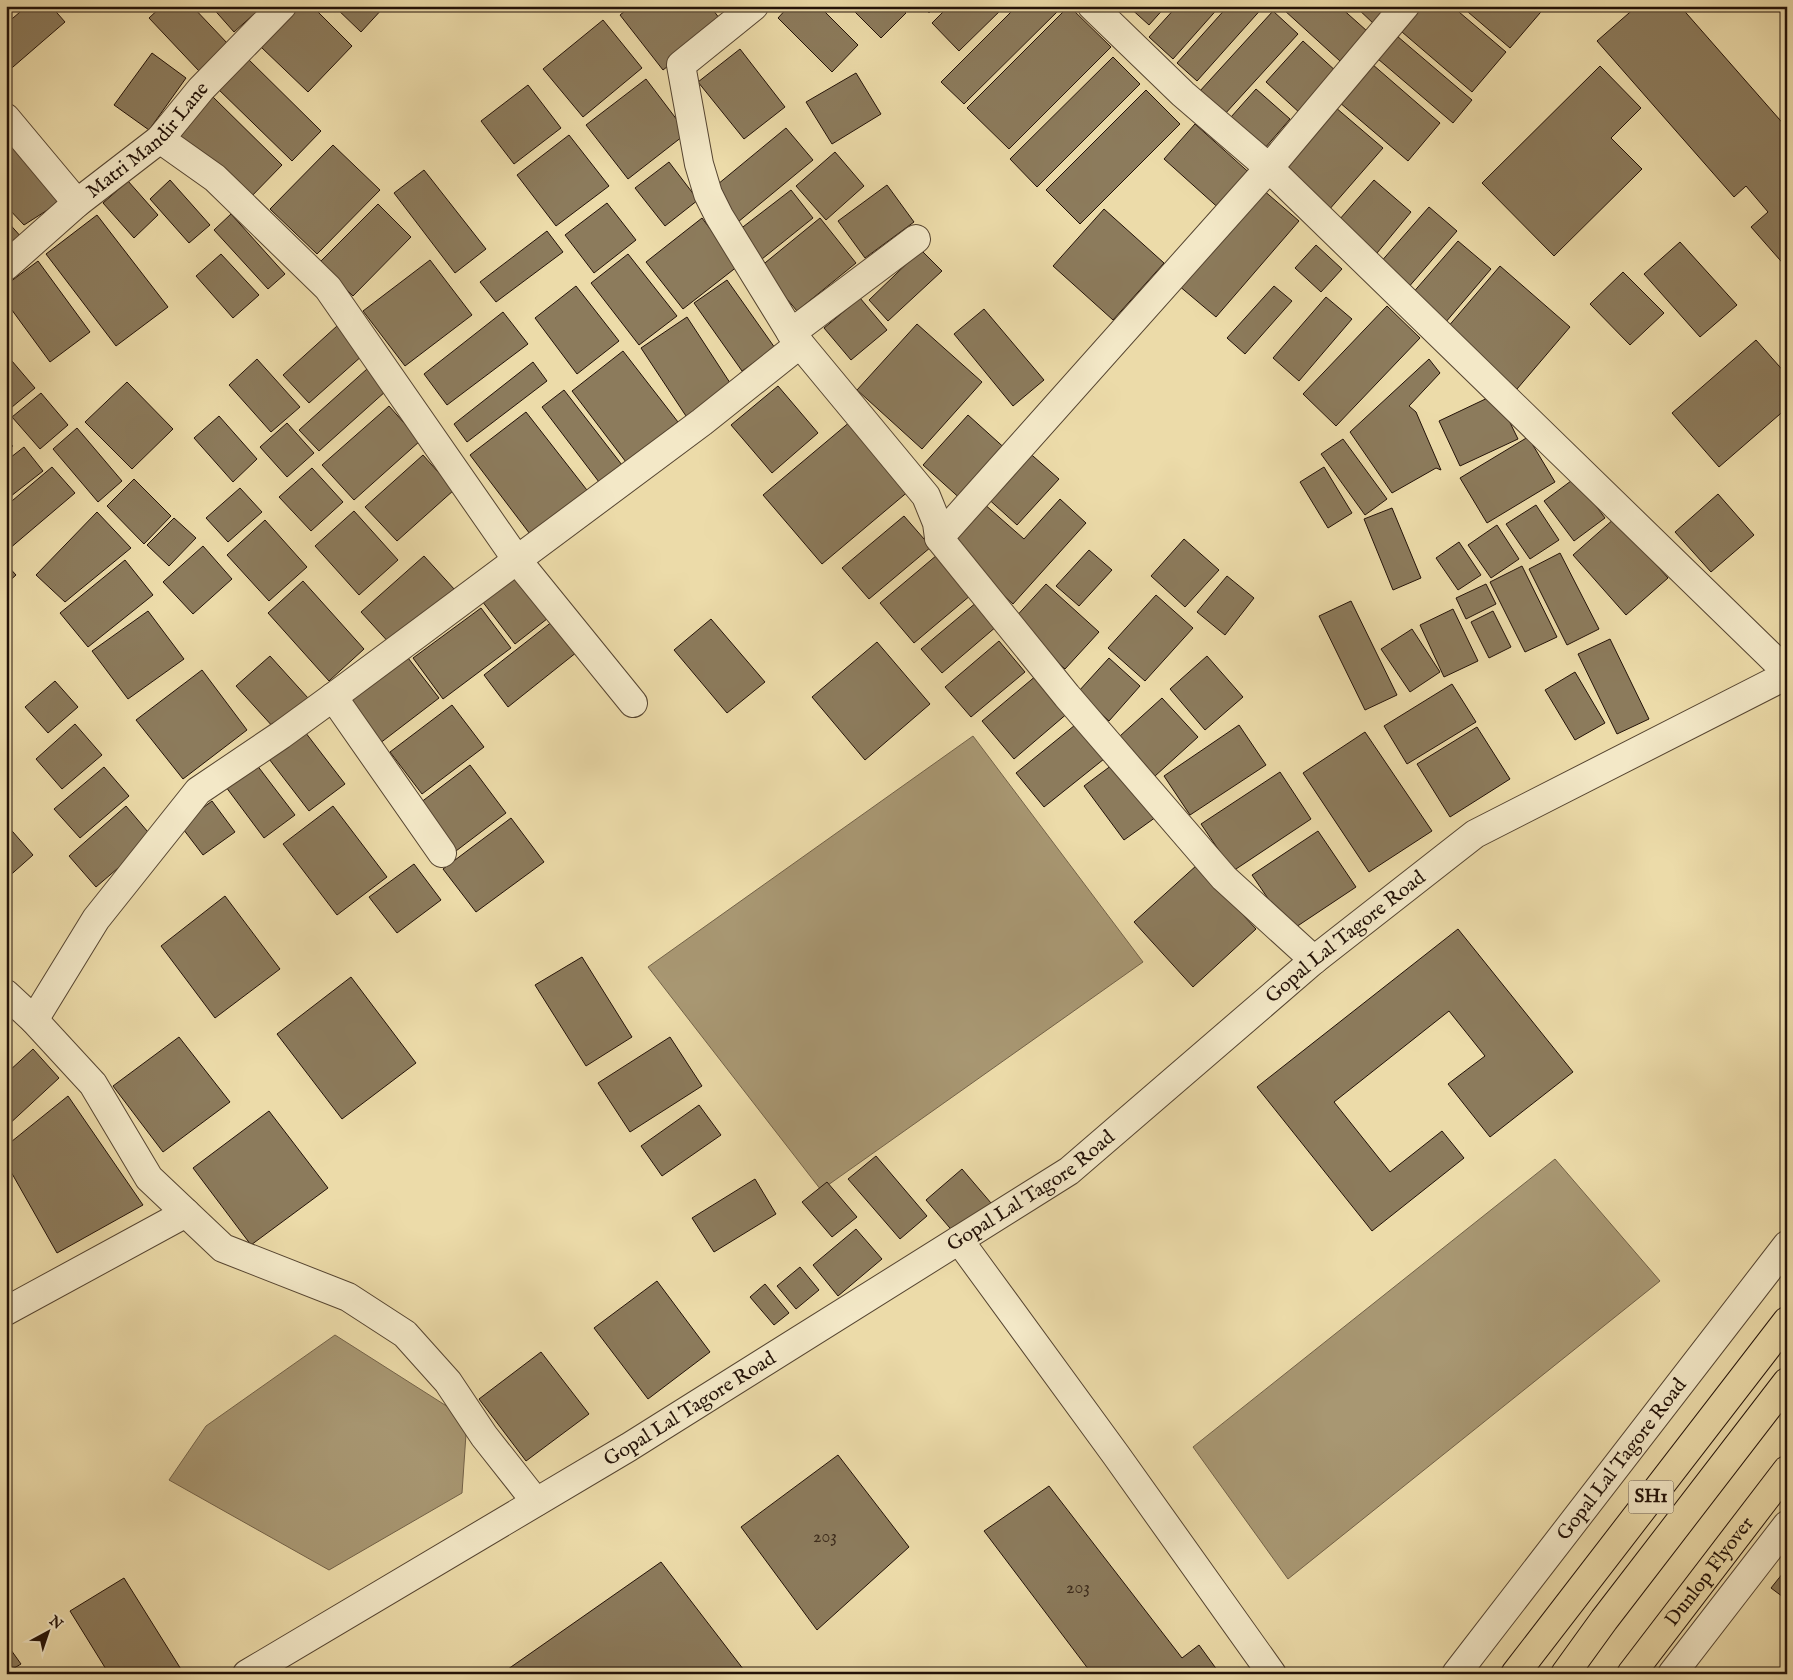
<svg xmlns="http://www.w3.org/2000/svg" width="1793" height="1680" font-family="'IM FELL English',serif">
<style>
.water{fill:#a89772;stroke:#736248}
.building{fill:#8c7b5c;stroke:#231208}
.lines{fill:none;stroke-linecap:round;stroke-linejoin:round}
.minor-casing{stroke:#554430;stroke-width:30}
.tertiary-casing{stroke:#554430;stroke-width:30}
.primary-casing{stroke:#231208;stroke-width:30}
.minor{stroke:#f3e8c7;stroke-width:28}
.tertiary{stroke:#f3e8c7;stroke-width:28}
.primary{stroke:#ecdba9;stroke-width:28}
.labels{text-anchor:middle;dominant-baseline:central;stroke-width:5;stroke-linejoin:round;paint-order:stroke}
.number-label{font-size:18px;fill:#3d2c1d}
.shield{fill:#f3e8c7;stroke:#615241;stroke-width:1}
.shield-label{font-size:19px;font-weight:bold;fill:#231208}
.street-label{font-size:20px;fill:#231208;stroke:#f3e8c7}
</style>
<rect width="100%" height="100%" fill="#ecdba9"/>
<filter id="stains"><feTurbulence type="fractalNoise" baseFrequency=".004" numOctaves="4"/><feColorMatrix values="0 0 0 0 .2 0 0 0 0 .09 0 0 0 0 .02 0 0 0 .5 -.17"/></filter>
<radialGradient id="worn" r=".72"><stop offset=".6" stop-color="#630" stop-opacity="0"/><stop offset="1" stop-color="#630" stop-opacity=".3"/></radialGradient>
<path class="water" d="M 973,736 L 1143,962 L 821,1190 L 648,967 Z
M 1555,1159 L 1660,1281 L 1288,1579 L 1193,1447 Z
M 335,1335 L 467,1419 L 462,1493 L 329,1570 L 169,1480 L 206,1426 Z"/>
<path class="building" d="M 27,6 L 51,6 L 65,22 L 6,73 L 6,24 Z
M 162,6 L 192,6 L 228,44 L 199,71 L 149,18 Z
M 211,6 L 263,6 L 234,32 Z
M 300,6 L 312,6 L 352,46 L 308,92 L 261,47 Z
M 334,6 L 383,6 L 384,7 L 361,32 Z
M 631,6 L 710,6 L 723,23 L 663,70 L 620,15 Z
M 789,6 L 819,6 L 858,45 L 832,72 L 778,18 Z
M 849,6 L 899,6 L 906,13 L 881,38 Z
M 922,6 L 936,6 L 929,13 Z
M 949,6 L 1005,6 L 959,51 L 932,23 Z
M 1017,6 L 1063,6 L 964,104 L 941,82 Z
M 1069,6 L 1111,47 L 1009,149 L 967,108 Z
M 1128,6 L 1166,6 L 1149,25 Z
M 1177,6 L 1220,6 L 1173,59 L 1149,37 Z
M 1228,6 L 1264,6 L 1197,81 L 1177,63 Z
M 1288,6 L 1339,6 L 1367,31 L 1340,61 L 1284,10 Z
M 1355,6 L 1389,6 L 1376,26 Z
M 1423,6 L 1452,6 L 1506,52 L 1472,92 L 1402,32 Z
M 1461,6 L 1546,6 L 1510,48 Z
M 1637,6 L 1680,6 L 1787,128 L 1787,268 L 1751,227 L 1768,212 L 1746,186 L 1734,197 L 1597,41 Z
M 1273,11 L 1298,34 L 1224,115 L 1199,92 Z
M 603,20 L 642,68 L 583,117 L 543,69 Z
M 1397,36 L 1472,100 L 1453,123 L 1378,59 Z
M 1303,41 L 1338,73 L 1301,114 L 1266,82 Z
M 740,49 L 785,107 L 744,139 L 698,82 Z
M 152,53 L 186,78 L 149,130 L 114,105 Z
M 245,56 L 321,131 L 292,161 L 215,86 Z
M 1113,57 L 1140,84 L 1037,187 L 1010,159 Z
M 1372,64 L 1440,123 L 1408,161 L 1339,102 Z
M 1600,66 L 1641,108 L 1611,138 L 1642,169 L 1554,256 L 1482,183 Z
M 856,73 L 881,114 L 832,144 L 806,102 Z
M 646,79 L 687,133 L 628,179 L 586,125 Z
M 528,85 L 561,128 L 514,164 L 481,121 Z
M 1256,89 L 1290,119 L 1265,148 L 1231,117 Z
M 1146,90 L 1180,124 L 1080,224 L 1046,190 Z
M 212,96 L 282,165 L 247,201 L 176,133 Z
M 1335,107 L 1383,148 L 1328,211 L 1283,170 Z
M 1195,124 L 1254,177 L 1223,212 L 1164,159 Z
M 786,128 L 813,160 L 738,222 L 712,189 Z
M 569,135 L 609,186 L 556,226 L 517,175 Z
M 6,139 L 60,202 L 24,225 L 6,206 Z
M 333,145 L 380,190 L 317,254 L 270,209 Z
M 835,152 L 864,186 L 826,220 L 796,186 Z
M 669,162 L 698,200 L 665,226 L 635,188 Z
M 424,170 L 486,249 L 455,273 L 394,193 Z
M 170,180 L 210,225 L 189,243 L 150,199 Z
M 1374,180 L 1411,212 L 1377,253 L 1339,220 Z
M 128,181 L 158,215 L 134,238 L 103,203 Z
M 887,185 L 914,222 L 865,258 L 838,221 Z
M 1262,189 L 1299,221 L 1216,317 L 1178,285 Z
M 791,190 L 813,218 L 762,259 L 739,230 Z
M 607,203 L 636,240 L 594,273 L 565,235 Z
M 378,204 L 411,237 L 353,296 L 319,263 Z
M 1429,207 L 1457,231 L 1407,289 L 1379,264 Z
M 1104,209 L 1164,263 L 1113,320 L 1053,266 Z
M 231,214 L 285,274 L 268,289 L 214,230 Z
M 97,215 L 168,307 L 116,346 L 46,254 Z
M 702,218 L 738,266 L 683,309 L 646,262 Z
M 820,218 L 856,263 L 797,311 L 760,267 Z
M 6,220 L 23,239 L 6,255 Z
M 547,231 L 563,252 L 496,302 L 480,282 Z
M 1458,241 L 1491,269 L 1445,323 L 1411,295 Z
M 1680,242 L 1737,305 L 1700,337 L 1644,274 Z
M 1316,245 L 1342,269 L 1321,292 L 1295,268 Z
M 921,250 L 942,271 L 888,321 L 869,300 Z
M 221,254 L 259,295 L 233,318 L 196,276 Z
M 628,254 L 677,316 L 639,345 L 591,283 Z
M 430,260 L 472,315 L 405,366 L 363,311 Z
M 38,261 L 90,332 L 50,362 L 6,302 L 6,285 Z
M 1500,266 L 1570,327 L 1517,389 L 1447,328 Z
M 1623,272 L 1664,313 L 1630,345 L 1590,304 Z
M 727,280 L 775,348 L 742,371 L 694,303 Z
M 576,286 L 619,341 L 577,374 L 535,318 Z
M 1274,286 L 1292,301 L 1245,354 L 1227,338 Z
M 1326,297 L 1352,319 L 1299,381 L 1273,358 Z
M 860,298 L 887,330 L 851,360 L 824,328 Z
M 1387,306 L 1420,338 L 1336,426 L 1303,394 Z
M 984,309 L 1044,380 L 1013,406 L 954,334 Z
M 503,312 L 528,344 L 447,405 L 424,374 Z
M 687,317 L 734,389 L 688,419 L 641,348 Z
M 917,324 L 982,382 L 922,449 L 857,390 Z
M 337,326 L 363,355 L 309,403 L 283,375 Z
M 1756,340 L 1787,375 L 1787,408 L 1719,467 L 1672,413 Z
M 623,351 L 678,422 L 626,462 L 572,391 Z
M 6,354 L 35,388 L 6,412 Z
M 257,359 L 300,407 L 271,432 L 229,385 Z
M 1429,359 L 1440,373 L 1409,406 L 1416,412 L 1441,470 L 1436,468 L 1392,493 L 1350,432 Z
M 533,362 L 547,381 L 467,442 L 454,424 Z
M 367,369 L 386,391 L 319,451 L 299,430 Z
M 127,382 L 173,429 L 132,469 L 85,422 Z
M 778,386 L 818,433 L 772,473 L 731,425 Z
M 564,390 L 622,465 L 599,482 L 542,407 Z
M 41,393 L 68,425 L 40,449 L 12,417 Z
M 1496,394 L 1518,439 L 1460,466 L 1439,421 Z
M 389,406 L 420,441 L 354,500 L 322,465 Z
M 526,412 L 590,494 L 533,538 L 470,455 Z
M 968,415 L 1009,452 L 964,502 L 923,465 Z
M 219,416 L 257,459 L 233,482 L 194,438 Z
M 851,421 L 910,490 L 822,564 L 763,495 Z
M 287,423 L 314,453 L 287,477 L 260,447 Z
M 77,428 L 122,481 L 98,502 L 53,449 Z
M 1528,437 L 1555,482 L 1487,523 L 1460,478 Z
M 6,439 L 13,446 L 6,452 Z
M 1343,439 L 1387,499 L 1365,515 L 1321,454 Z
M 24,447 L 43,471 L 6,500 L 6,461 Z
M 1025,449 L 1059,479 L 1017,525 L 984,495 Z
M 423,455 L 454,490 L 397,541 L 365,507 Z
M 52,467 L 75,493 L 9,549 L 6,547 L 6,506 Z
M 1324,467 L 1352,513 L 1328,528 L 1300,482 Z
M 312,468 L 343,502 L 311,531 L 279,497 Z
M 1575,478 L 1605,518 L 1574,541 L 1544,501 Z
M 134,479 L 171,516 L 144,544 L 107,506 Z
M 240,488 L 262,512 L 228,542 L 206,518 Z
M 1718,494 L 1754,535 L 1711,572 L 1675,532 Z
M 1060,499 L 1086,523 L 1013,604 L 947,544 L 983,503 L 1024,539 Z
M 1536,505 L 1559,540 L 1530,559 L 1506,524 Z
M 1392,508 L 1421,578 L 1393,590 L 1364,519 Z
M 354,511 L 398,560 L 359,595 L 315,546 Z
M 97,512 L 131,548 L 65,602 L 36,575 Z
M 904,516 L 931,547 L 869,599 L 842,568 Z
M 174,518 L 196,538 L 169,566 L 147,545 Z
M 1615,518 L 1668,578 L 1626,615 L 1573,555 Z
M 265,520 L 307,567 L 269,601 L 227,555 Z
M 1497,525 L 1519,559 L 1491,578 L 1468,545 Z
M 1184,539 L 1219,570 L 1185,607 L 1151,576 Z
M 1459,542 L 1481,575 L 1458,590 L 1436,558 Z
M 203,546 L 232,579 L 193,614 L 163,582 Z
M 1089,550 L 1112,570 L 1079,606 L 1056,586 Z
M 1560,553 L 1599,629 L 1567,645 L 1529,569 Z
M 937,555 L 971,595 L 914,643 L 880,603 Z
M 424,556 L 455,590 L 392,646 L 361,612 Z
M 125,560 L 153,595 L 88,647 L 60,613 Z
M 6,564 L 16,575 L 6,584 Z
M 1522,566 L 1557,637 L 1525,652 L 1490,582 Z
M 519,573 L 552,615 L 515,644 L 482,601 Z
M 1227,576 L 1254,598 L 1225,635 L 1197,612 Z
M 303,581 L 364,649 L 329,681 L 268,613 Z
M 1046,584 L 1099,632 L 1065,669 L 1012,621 Z
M 1486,584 L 1496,604 L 1466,619 L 1456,598 Z
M 1156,595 L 1193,628 L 1145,681 L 1108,648 Z
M 1351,601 L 1397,695 L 1365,710 L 1319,616 Z
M 977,602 L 997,626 L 942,673 L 921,649 Z
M 481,608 L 511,648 L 443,699 L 413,658 Z
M 1453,609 L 1478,661 L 1444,677 L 1420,625 Z
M 148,611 L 184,659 L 128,699 L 92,651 Z
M 1493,611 L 1511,647 L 1489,658 L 1471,622 Z
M 711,619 L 765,682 L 727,713 L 674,650 Z
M 553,621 L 577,652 L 508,707 L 484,675 Z
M 1412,629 L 1440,672 L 1410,692 L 1381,649 Z
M 1610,639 L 1649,719 L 1617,734 L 1578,654 Z
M 999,641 L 1025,672 L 971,717 L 945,687 Z
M 877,642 L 930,704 L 865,760 L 812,697 Z
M 405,654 L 439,698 L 375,747 L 340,702 Z
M 270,656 L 308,698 L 274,728 L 236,686 Z
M 1207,656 L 1243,697 L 1205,730 L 1170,689 Z
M 1109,658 L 1140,686 L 1109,721 L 1078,692 Z
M 202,670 L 247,730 L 183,779 L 136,720 Z
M 1575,672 L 1605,723 L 1575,740 L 1545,690 Z
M 1037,675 L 1069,712 L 1014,759 L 982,721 Z
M 55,681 L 78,707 L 48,733 L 25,707 Z
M 1452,684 L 1476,722 L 1407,764 L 1384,726 Z
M 1162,698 L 1198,737 L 1155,776 L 1120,736 Z
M 452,705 L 484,747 L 422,794 L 390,752 Z
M 1080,721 L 1109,755 L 1044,807 L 1016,773 Z
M 75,724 L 102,755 L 62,789 L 36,759 Z
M 1239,725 L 1266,765 L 1190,815 L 1164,776 Z
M 1477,727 L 1510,779 L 1450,817 L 1417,764 Z
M 302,728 L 345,784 L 309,811 L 266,755 Z
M 1365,732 L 1432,831 L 1369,872 L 1303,773 Z
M 253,760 L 295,815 L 264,838 L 223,783 Z
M 1116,762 L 1156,817 L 1124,840 L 1084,786 Z
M 470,765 L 506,813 L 452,854 L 416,806 Z
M 104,767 L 129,796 L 80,838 L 54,809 Z
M 1280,772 L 1311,819 L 1233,871 L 1201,824 Z
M 212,801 L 235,832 L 203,855 L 180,825 Z
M 126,806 L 153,838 L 96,887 L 69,856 Z
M 333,806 L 387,877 L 337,915 L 283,844 Z
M 511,818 L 544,862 L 476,912 L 443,869 Z
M 6,824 L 33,855 L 6,879 Z
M 1318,831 L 1356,887 L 1290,931 L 1252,875 Z
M 414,864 L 441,900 L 397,933 L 369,897 Z
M 1197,865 L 1256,929 L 1193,987 L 1134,922 Z
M 225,896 L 280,969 L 215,1018 L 161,946 Z
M 1458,929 L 1573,1072 L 1490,1137 L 1448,1084 L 1485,1056 L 1449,1011 L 1334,1102 L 1390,1172 L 1442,1131 L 1464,1158 L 1372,1231 L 1257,1087 Z
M 582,957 L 632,1037 L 586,1066 L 535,985 Z
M 351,977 L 416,1063 L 342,1119 L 277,1034 Z
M 179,1037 L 230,1102 L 163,1152 L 113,1086 Z
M 670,1037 L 702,1086 L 630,1132 L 598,1083 Z
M 33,1049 L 59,1078 L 6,1127 L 6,1070 L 8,1072 Z
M 68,1096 L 143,1205 L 57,1253 L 6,1163 L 6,1146 Z
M 699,1105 L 721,1135 L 662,1176 L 641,1146 Z
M 269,1111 L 328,1188 L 251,1245 L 193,1168 Z
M 876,1156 L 927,1216 L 900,1239 L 848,1179 Z
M 962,1169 L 991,1203 L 955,1234 L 926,1200 Z
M 755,1179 L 776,1214 L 714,1252 L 692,1218 Z
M 827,1182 L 857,1217 L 832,1237 L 802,1202 Z
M 856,1229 L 882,1259 L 838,1296 L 813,1265 Z
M 800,1267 L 819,1290 L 796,1309 L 777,1286 Z
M 657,1281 L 710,1352 L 648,1399 L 594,1328 Z
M 765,1284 L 789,1313 L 774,1325 L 750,1297 Z
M 541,1352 L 589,1414 L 526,1461 L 479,1399 Z
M 838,1455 L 909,1547 L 817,1630 L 741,1527 Z
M 1049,1486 L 1182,1658 L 1199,1645 L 1220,1674 L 1092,1674 L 984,1531 Z
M 661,1562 L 747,1674 L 501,1674 Z
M 1787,1568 L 1787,1600 L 1771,1588 Z
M 124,1578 L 184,1674 L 109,1674 L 70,1611 Z
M 6,1643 L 21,1664 L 6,1673 Z"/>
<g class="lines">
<g class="minor-casing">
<g id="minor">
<path d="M 754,6 L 681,65 L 699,164 L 708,194 L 719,216 L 791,333 L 800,344"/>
<path d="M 1092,6 L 1183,94 L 1269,168 L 1405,6"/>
<path d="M 6,118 L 77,203"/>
<path d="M 160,139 L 215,178 L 328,288 L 517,560 L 633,703"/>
<path id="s1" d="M 6,266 L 77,203 L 160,139 L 201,89 L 282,6"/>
<path d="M 791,333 L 916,239"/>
<path d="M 939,538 L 1269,168 L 1787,672"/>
<path d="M 333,697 L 442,853"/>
<path d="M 6,994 L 34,1020 L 93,1084 L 149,1178 L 223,1248 L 348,1297 L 405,1334 L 448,1382 L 484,1436 L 536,1502"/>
<path d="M 34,1020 L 96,919 L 198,791 L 281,735 L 333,697 L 702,422 L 800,344 L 926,496 L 937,523 L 939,538 L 1067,696 L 1224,878 L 1314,960"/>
<path d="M 959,1240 L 1116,1455 L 1272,1674"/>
<path d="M 6,1311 L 186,1213"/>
<path d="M 1672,1674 L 1787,1525"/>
</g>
</g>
<g class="tertiary-casing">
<g id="tertiary">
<path id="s2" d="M 247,1674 L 629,1447 L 1069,1171 L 1314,960 L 1475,834 L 1787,675"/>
<path id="s3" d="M 1456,1674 L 1787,1245"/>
</g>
</g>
<g class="primary-casing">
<g id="primary">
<path d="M 1515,1674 L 1787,1321"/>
<path d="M 1565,1674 L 1604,1620 L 1787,1382"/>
<path id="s4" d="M 1631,1674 L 1787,1470"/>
</g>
</g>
<use href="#minor" class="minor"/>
<use href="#tertiary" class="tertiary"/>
<use href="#primary" class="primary"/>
</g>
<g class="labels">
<g class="number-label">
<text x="825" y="1537">203</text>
<text x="1078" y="1588">203</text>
</g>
<rect class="shield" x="1628.5" y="1480.5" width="45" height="33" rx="4"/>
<g class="shield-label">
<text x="1651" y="1497">SH1</text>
</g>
<g class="street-label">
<text stroke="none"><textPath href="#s1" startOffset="190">Matri Mandir Lane</textPath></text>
<text stroke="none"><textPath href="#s2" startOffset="1326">Gopal Lal Tagore Road</textPath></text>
<text stroke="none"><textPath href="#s2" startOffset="921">Gopal Lal Tagore Road</textPath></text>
<text stroke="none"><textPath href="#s2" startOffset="516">Gopal Lal Tagore Road</textPath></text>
<text stroke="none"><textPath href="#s3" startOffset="271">Gopal Lal Tagore Road</textPath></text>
<text stroke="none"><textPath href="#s4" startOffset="129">Dunlop Flyover</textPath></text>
</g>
</g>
<rect width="1793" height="1680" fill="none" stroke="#ecdba9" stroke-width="25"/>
<rect x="8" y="8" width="1778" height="1665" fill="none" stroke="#231208" stroke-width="2.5"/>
<rect x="12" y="12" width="1768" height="1655" fill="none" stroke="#231208"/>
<g transform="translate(48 1632) rotate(40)" stroke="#f3e8c7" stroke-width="4" paint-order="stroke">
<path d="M0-4L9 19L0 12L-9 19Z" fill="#231208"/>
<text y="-8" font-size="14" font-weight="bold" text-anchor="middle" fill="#231208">N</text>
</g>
<rect width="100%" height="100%" filter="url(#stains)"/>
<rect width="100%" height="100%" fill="url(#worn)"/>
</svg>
